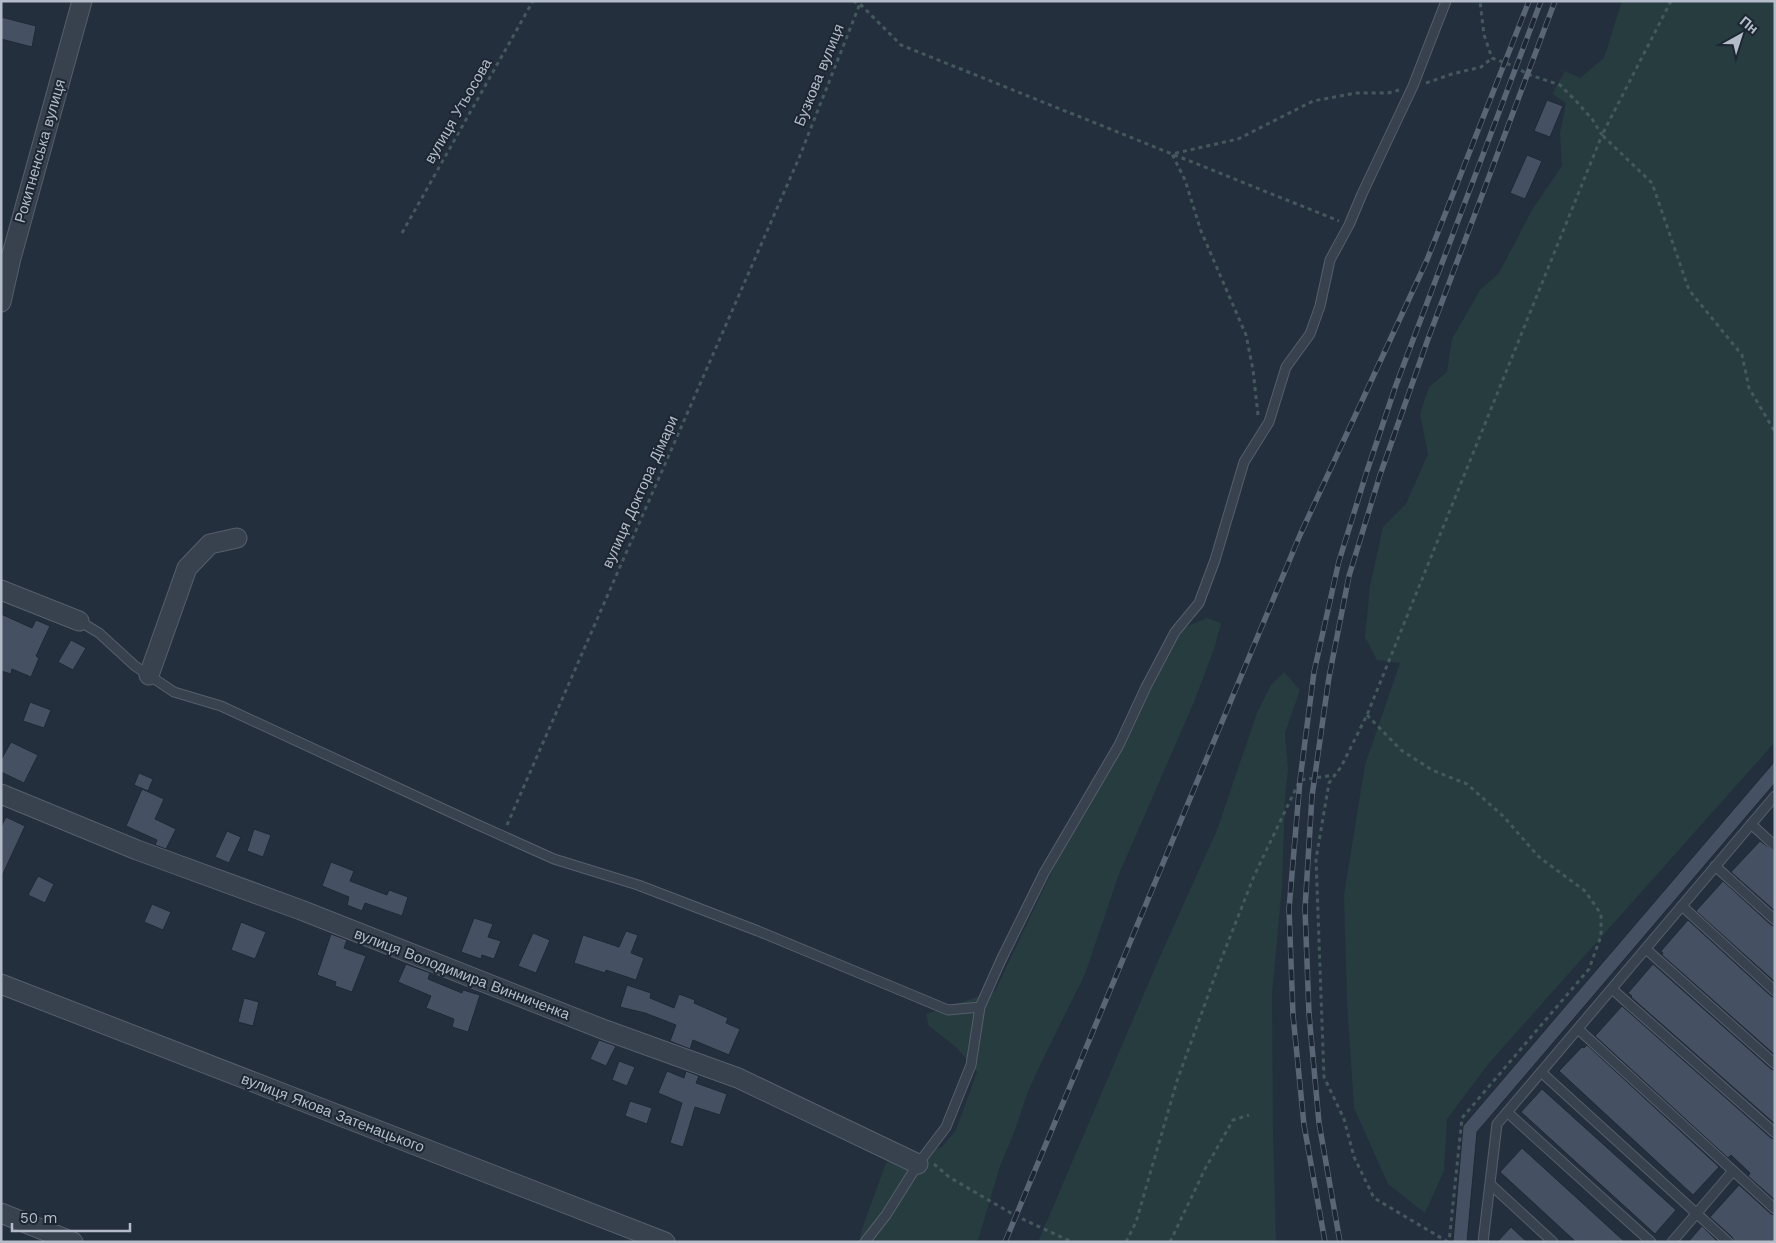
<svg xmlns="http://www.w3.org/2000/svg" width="1776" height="1243" font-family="'Work Sans',sans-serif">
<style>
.green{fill:#263c3f}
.building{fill:#455162;stroke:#1f2835}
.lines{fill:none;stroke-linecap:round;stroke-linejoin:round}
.service-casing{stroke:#565f6c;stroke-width:11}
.minor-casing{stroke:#565f6c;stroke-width:21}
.path{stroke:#44595c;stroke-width:3;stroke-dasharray:4 4;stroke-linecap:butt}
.service{stroke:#38414e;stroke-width:9}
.minor{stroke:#38414e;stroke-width:19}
.rail-casing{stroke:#5a6575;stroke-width:5.5}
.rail{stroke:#1d2633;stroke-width:4;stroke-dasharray:11;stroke-linecap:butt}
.labels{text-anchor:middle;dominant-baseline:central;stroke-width:4;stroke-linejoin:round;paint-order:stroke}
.street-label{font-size:15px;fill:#b4bcc9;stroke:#1d2633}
</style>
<rect width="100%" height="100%" fill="#242f3e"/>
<path class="green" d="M 1622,1 L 1775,1 L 1775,742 L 1489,1063 L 1447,1119 L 1444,1171 L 1425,1213 L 1388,1184 L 1354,1108 L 1347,1001 L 1344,895 L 1365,765 L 1400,663 L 1377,660 L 1365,637 L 1370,586 L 1383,527 L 1406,504 L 1428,454 L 1420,414 L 1429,387 L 1447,372 L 1452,339 L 1480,290 L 1499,273 L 1532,210 L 1562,166 L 1560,133 L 1566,103 L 1552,94 L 1565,71 L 1580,78 L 1604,58 Z
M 1207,618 L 1221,623 L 1215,646 L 1194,702 L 1119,874 L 1085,974 L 1040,1065 L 1027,1094 L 1014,1133 L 1000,1166 L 979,1237 L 976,1242 L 860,1242 L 861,1232 L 886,1163 L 942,1147 L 956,1130 L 977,1072 L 957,1048 L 929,1026 L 926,1014 L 995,991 L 1054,867 L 1114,763 L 1178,634 L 1186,627 Z
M 1284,672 L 1300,690 L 1285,733 L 1288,769 L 1285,798 L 1282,886 L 1272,994 L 1273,1130 L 1276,1242 L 1038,1242 L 1158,961 L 1217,830 L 1257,713 L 1271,685 Z"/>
<path class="building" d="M 1,17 L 36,26 L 32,47 L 1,39 Z
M 1547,100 L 1563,106 L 1550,137 L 1534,131 Z
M 1527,155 L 1542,161 L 1525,199 L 1510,193 Z
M 1,614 L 32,628 L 36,620 L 50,626 L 36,656 L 39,658 L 31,677 L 12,669 L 11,674 L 1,671 Z
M 71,640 L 86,648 L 73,670 L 58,662 Z
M 30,702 L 51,710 L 44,728 L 23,721 Z
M 11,742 L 38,755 L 24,783 L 1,772 L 1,760 Z
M 1775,761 L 1775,783 L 1477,1132 L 1467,1242 L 1453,1242 L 1463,1126 Z
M 139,773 L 153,779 L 148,791 L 134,785 Z
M 142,789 L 164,799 L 155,819 L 176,829 L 166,849 L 155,845 L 157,840 L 126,826 Z
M 6,817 L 25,826 L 1,878 L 1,827 Z
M 254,829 L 271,835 L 263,857 L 247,851 Z
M 227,831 L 241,837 L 229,863 L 215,857 Z
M 1760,841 L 1775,852 L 1775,911 L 1731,872 Z
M 331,862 L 354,871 L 350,881 L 387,895 L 389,890 L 408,897 L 402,916 L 365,903 L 362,911 L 347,905 L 349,897 L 322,886 Z
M 38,876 L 54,884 L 45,903 L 28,895 Z
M 1723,881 L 1771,925 L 1775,926 L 1775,982 L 1696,911 Z
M 152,904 L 171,912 L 163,930 L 144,922 Z
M 474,918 L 493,924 L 488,937 L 501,941 L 494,959 L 482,955 L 481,959 L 461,952 Z
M 1688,920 L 1771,996 L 1775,997 L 1775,1055 L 1662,955 L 1663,953 L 1661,951 Z
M 241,922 L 266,932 L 255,959 L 231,950 Z
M 626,931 L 638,935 L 631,953 L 644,958 L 636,980 L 606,970 L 605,973 L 574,963 L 583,935 L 619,947 Z
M 533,933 L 550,940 L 536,973 L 518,966 Z
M 331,934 L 347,940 L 344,948 L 366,956 L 352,992 L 335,986 L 336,982 L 317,975 Z
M 406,964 L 430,973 L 428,979 L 462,993 L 463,990 L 480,995 L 468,1032 L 452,1027 L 454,1019 L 426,1008 L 431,996 L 398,982 Z
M 1653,964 L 1771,1069 L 1775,1070 L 1775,1124 L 1631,997 L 1632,996 L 1628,993 Z
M 627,985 L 651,993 L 650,998 L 674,1008 L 679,994 L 695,1000 L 694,1003 L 728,1018 L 726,1023 L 740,1029 L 729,1055 L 693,1040 L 690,1049 L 670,1041 L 676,1025 L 645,1013 L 620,1007 Z
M 244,998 L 259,1002 L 253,1026 L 238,1022 Z
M 1622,1006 L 1771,1138 L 1775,1139 L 1775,1200 L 1748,1176 L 1750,1173 L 1731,1155 L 1728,1158 L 1595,1036 Z
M 599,1040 L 616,1046 L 606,1066 L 590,1059 Z
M 1587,1045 L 1719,1167 L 1693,1195 L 1559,1071 L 1582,1047 L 1584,1048 Z
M 619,1061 L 635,1067 L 627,1086 L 612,1080 Z
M 667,1071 L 684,1078 L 686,1071 L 699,1076 L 696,1083 L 727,1094 L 720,1115 L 695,1107 L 683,1147 L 670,1143 L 682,1103 L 658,1093 Z
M 1542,1089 L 1676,1210 L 1655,1234 L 1521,1112 Z
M 630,1101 L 652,1108 L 647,1124 L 625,1116 Z
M 1522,1148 L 1625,1242 L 1576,1242 L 1500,1172 Z
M 1739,1185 L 1771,1214 L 1775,1215 L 1775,1242 L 1734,1242 L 1732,1237 L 1710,1217 Z
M 1702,1226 L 1718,1242 L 1688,1242 Z
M 1511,1227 L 1527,1242 L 1497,1242 Z"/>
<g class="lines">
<g class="service-casing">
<path id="service" d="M 79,621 L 99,633 L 135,666 L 174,692 L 221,706 L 476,824 L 554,859 L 638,885 L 758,931 L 948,1010 L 980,1007
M 1751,824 L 1775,846
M 1715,866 L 1775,920
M 1682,906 L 1775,991
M 1646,949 L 1775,1064
M 1612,989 L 1775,1133
M 1578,1029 L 1775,1209
M 1541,1072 L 1728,1242
M 1507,1112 L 1651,1242
M 1490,1184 L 1553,1242
M 865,1242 L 886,1215 L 918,1164 L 946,1127 L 971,1065 L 980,1007 L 1001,960 L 1044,873 L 1119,745 L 1146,687 L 1175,632 L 1199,603 L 1215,560 L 1244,462 L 1269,422 L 1286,367 L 1310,334 L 1320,306 L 1330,260 L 1349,225 L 1362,194 L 1413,86 L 1446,1
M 1483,1242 L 1497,1124 L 1775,796
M 1672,1242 L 1733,1171"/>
</g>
<g class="minor-casing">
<path id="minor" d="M 1,302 L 11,258 L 82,1
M 1,590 L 79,621
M 149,675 L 187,568 L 210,544 L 237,538
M 1,794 L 137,850 L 301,910 L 605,1030 L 738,1078 L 918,1164
M 1,984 L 665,1242
M 1,1213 L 73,1242"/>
</g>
<path class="path" d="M 853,1 L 860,4 L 901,45 L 1339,221
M 1671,1 L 1602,135 L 1652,183 L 1689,290 L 1742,355 L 1749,388 L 1775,432
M 1426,83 L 1452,74 L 1481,67 L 1492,58
M 402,233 L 533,1
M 1258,415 L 1253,370 L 1246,335 L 1201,231 L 1185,180 L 1172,154 L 1238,139 L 1313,101 L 1356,93 L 1388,93 L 1399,90
M 1367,715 L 1401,750 L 1432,770 L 1467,784 L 1503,816 L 1539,857 L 1585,891 L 1601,914 L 1601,936 L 1589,969 L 1462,1118 L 1449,1242
M 507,825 L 799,158 L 861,1
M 934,1164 L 949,1177 L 1016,1216 L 1072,1242
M 1126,1242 L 1136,1222 L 1177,1081 L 1219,965 L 1254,876 L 1300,780 L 1335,775
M 1170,1242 L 1205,1169 L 1233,1120 L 1249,1115
M 1448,1242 L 1374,1198 L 1354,1157 L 1344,1119 L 1324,1077 L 1316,859 L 1329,783 L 1341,767 L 1367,715 L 1602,135 L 1592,119 L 1577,102 L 1560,85 L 1527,74 L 1516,67 L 1492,58 L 1484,35 L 1480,1"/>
<use href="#service" class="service"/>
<use href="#minor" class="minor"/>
<g class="rail-casing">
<path id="rail" d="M 1005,1242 L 1300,535 L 1427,260 L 1529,1
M 1325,1242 L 1304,1125 L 1293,1015 L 1289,909 L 1300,780 L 1314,672 L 1339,561 L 1367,471 L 1396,385 L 1541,1
M 1340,1242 L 1319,1123 L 1309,1014 L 1305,909 L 1312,796 L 1329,677 L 1349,576 L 1380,475 L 1428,339 L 1555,1"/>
</g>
<use href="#rail" class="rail"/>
</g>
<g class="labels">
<g class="street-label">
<text transform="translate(819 75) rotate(-68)">Бузкова вулиця</text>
<text transform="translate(458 111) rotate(-60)">вулиця Утьосова</text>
<text transform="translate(40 151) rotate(-74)">Рокитненська вулиця</text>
<text transform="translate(640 492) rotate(-66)">вулиця Доктора Дімари</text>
<text transform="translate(462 974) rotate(21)">вулиця Володимира Винниченка</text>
<text transform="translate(333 1113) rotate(21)">вулиця Якова Затенацького</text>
</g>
</g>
<rect width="1776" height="1243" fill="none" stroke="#b4bcc9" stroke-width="5"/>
<g transform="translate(1741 35) rotate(39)" stroke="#1d2633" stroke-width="4" paint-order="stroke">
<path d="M0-4L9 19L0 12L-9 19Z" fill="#b4bcc9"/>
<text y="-8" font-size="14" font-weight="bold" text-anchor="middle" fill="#b4bcc9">Пн</text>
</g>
<path d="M12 1223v8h118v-8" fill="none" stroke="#b4bcc9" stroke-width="2.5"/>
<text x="20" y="1223" font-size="15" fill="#b4bcc9" stroke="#1d2633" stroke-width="4" paint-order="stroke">50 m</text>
</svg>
